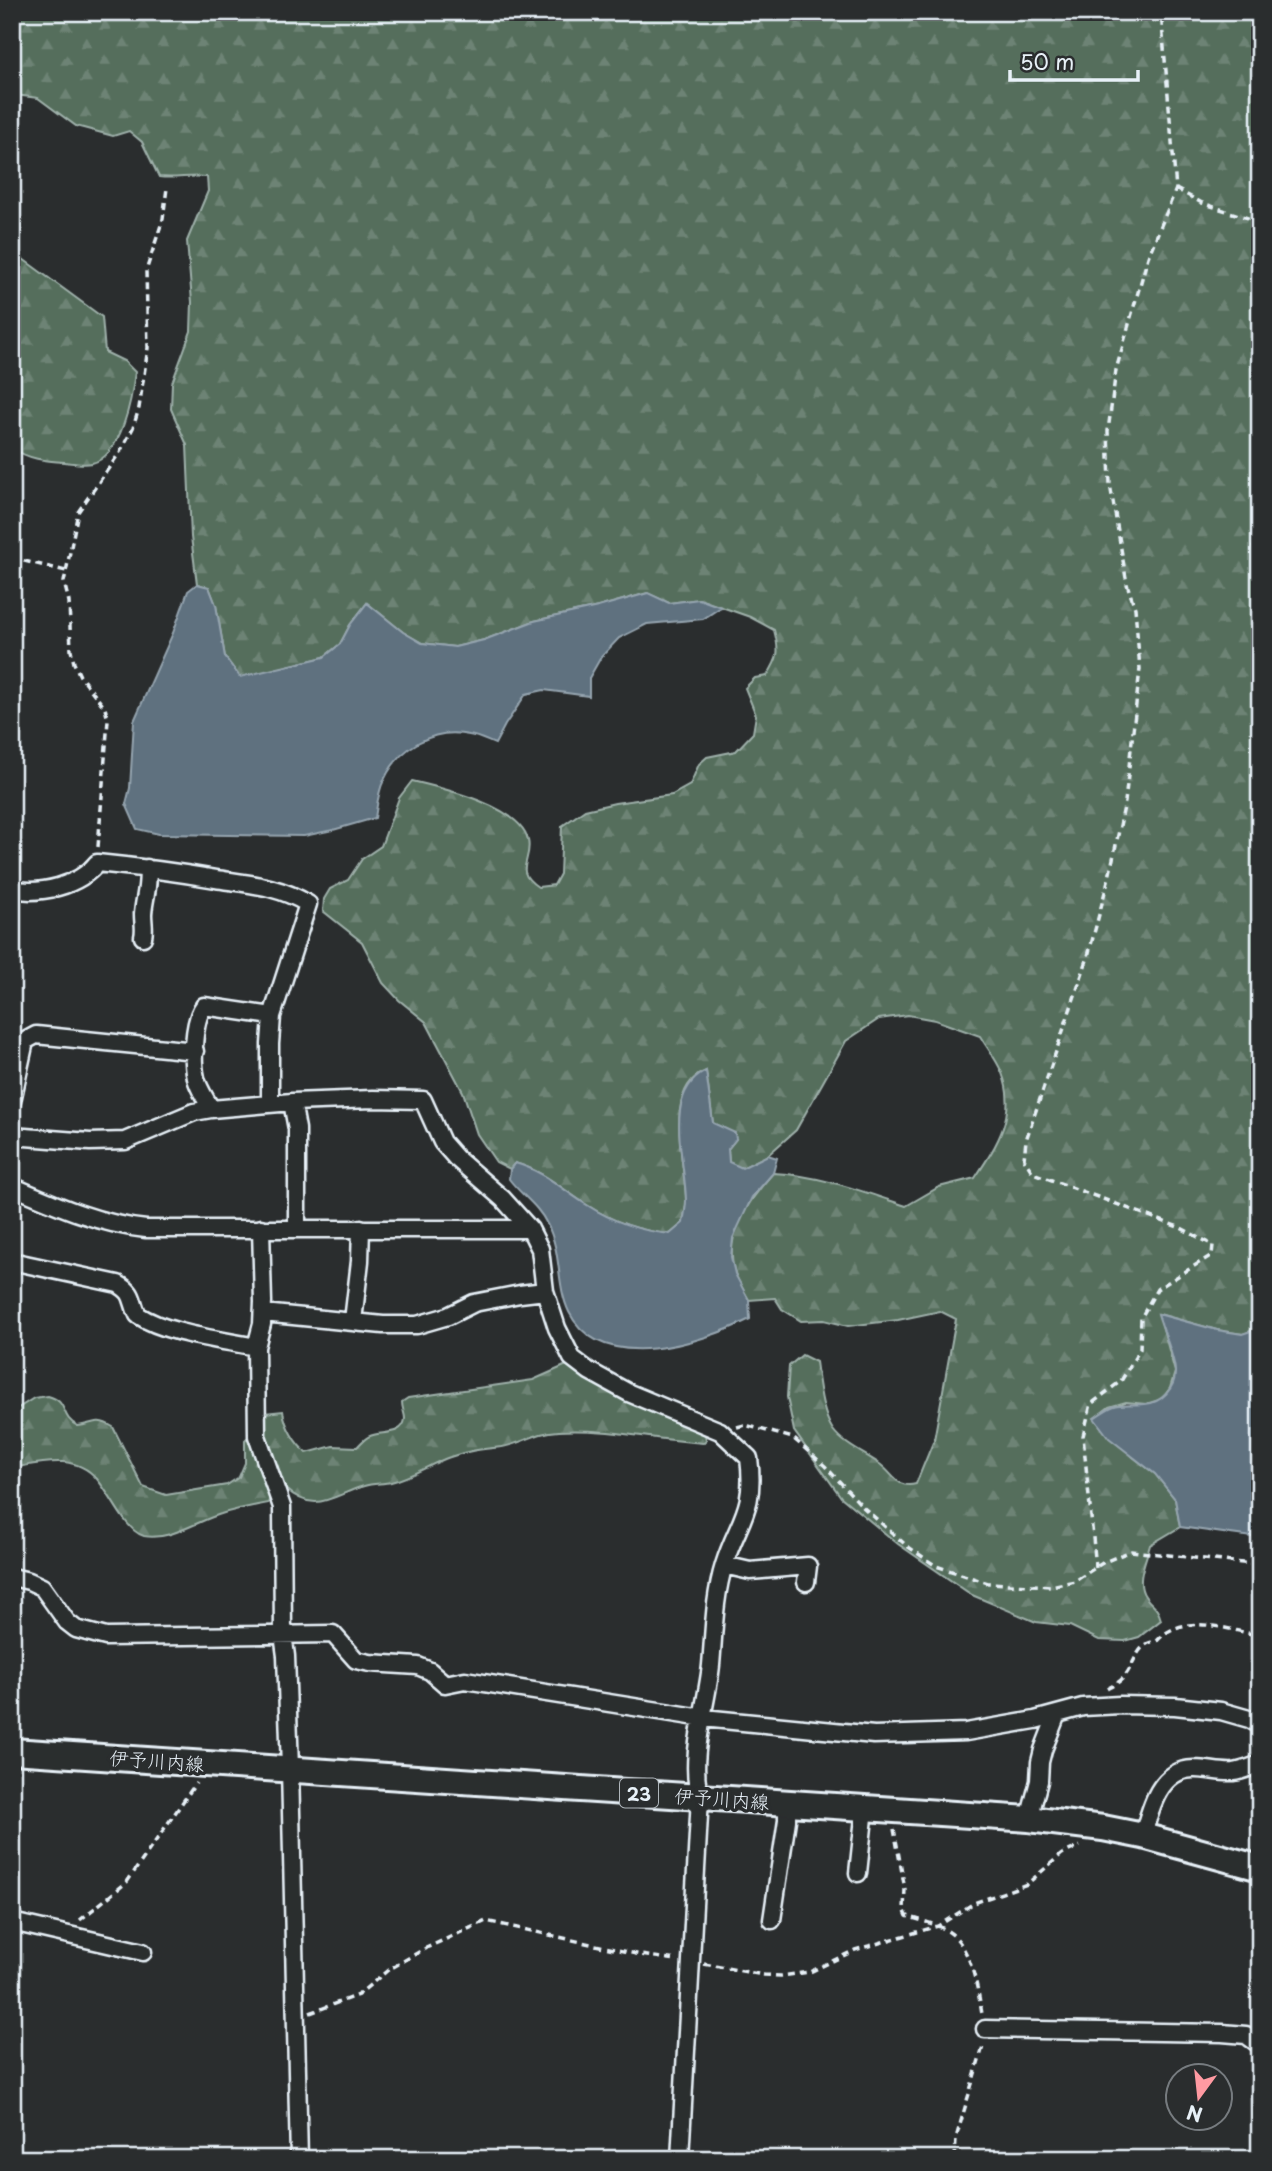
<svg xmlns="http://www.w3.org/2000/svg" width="1272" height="2171" font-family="'Playpen Sans','Klee One',sans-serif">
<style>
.forest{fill:url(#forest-firs);stroke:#9eb0aa;stroke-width:2}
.water{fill:#5e717f;stroke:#95a4af;stroke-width:2}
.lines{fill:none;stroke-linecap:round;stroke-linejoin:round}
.street-casing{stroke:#e8f1f8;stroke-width:21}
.primary-casing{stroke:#e8f1f8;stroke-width:30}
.path{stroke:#e8f1f8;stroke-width:3.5;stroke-dasharray:7 5;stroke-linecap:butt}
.street{stroke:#2a2d2e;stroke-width:16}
.primary{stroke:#2a2d2e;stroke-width:24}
.labels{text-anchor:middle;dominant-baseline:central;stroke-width:7;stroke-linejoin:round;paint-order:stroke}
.shield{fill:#2a2d2e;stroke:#afb6bb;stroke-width:2}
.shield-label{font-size:18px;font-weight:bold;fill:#e8f1f8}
.street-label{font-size:19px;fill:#e8f1f8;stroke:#2a2d2e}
</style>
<defs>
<pattern id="forest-firs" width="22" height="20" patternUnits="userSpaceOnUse" patternTransform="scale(1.75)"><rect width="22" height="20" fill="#556e5c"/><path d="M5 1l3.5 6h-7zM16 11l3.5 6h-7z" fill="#6d8374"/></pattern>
</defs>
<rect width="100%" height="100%" fill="#2a2d2e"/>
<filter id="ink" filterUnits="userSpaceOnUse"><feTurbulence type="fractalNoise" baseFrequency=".0143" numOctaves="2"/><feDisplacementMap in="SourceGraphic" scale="14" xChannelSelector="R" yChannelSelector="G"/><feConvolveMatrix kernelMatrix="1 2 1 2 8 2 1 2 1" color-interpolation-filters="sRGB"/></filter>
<g filter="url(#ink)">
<path class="forest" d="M 12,12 L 1260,12 L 1260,534 L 1252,547 L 1260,561 L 1260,1328 L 1243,1334 L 1217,1330 L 1159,1314 L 1175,1372 L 1170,1388 L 1162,1399 L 1146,1404 L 1126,1402 L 1109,1407 L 1095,1418 L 1133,1457 L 1155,1474 L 1175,1499 L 1180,1527 L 1150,1545 C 1146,1560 1135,1582 1145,1596 C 1152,1607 1157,1605 1161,1620 L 1139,1637 L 1125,1641 L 1099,1640 L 1070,1626 L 1036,1622 L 972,1595 L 898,1544 L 841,1497 L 794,1431 L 787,1397 L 789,1366 L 802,1355 L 816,1362 C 819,1382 822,1414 833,1430 C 845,1446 866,1454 881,1465 C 894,1475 897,1489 916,1484 L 934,1440 L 956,1319 L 940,1311 L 898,1320 L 848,1326 L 824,1320 L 801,1321 L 782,1309 L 775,1298 L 749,1300 C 744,1291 737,1281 734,1270 C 724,1233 750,1199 773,1173 C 819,1175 862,1191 906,1206 L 939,1187 L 975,1178 C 997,1145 1018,1114 1002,1073 C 997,1060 987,1048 980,1036 L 935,1020 L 908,1015 L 879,1019 L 846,1041 L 796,1130 L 768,1155 L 742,1168 L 729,1163 L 728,1149 L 736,1139 L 713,1123 L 706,1071 C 661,1088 686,1166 686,1201 C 686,1208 684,1216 683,1223 L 670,1234 C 640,1231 613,1222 587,1205 C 563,1190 544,1171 515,1163 L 510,1169 L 496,1162 L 477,1134 L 463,1092 L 426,1022 L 399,1000 L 383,983 L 362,942 L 323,911 L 324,899 L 330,889 L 348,880 L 362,859 L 381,846 L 399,798 L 412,781 C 442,788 521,806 528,840 C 533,861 512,870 538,887 L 554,885 L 560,874 L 562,826 L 585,810 L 615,803 L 672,795 L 690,785 L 699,764 L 707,757 L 736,751 L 753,733 L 756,715 L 745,688 L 755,678 L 767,676 C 779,657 780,652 774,630 L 750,617 L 699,599 L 669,603 L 647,593 L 598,607 L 534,621 L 484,640 L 455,647 L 422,643 L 403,632 L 367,603 L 350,625 L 340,644 L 324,657 L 240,678 L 225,657 L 216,605 L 209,587 L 197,584 L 191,537 L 187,445 L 171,409 L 172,383 L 191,331 L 192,302 L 187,241 L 208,191 L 207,177 C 190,175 176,179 159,177 L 142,142 L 129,131 L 113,136 L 76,126 L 38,98 L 15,95 L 12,96 Z
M 12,251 L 102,317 L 105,352 L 124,361 L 135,372 C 132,397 122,456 92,463 C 85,465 73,463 65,462 C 45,461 28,459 12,448 Z
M 569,1364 L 588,1380 L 623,1398 L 696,1428 L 705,1434 L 706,1440 L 703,1443 C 655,1440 607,1428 559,1431 C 535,1432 522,1444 502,1447 C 484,1449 468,1450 450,1457 C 430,1464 412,1477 391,1482 C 382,1484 373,1483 364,1486 C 333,1495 316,1516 285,1488 L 266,1436 L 265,1413 L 283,1411 C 285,1426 295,1444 307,1453 L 333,1446 L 357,1447 C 361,1443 365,1438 370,1436 C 382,1431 403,1436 405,1419 C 405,1413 402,1409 402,1402 L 408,1398 L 533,1380 Z
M 48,1396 C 70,1402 59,1417 78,1426 C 94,1424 96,1417 113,1427 L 143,1487 L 166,1495 L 227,1485 L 239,1477 L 245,1463 L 245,1440 L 248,1437 L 253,1439 L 270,1498 L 268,1503 C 252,1506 236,1509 221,1514 C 197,1521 170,1541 144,1536 C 136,1534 129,1526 124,1519 C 115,1507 107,1491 97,1479 C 75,1453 42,1463 12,1468 L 12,1412 L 34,1398 Z"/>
<path class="water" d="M 197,584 L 209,587 L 216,605 L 225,657 L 240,677 L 324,657 L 340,644 L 350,625 L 367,603 L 403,632 L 422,643 L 455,647 L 484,640 L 534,621 L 598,607 L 648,593 L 669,603 L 699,599 L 721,607 L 703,619 L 647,624 L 619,638 L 601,657 L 589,678 L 589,696 L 544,690 L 526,694 L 505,725 L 495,744 C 487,741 478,736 469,735 C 433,727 399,748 384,780 C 378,791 377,806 375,818 L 333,830 L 304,836 L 159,834 L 137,829 L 126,804 L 130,788 L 134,721 L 173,633 L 188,591 Z
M 706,1071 L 713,1123 L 735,1133 L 736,1139 L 728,1149 L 729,1162 L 742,1168 L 768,1155 L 777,1158 L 773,1173 L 752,1197 L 733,1238 L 731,1257 L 735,1274 L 749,1300 L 750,1319 C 702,1343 601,1376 569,1312 C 556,1285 562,1252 547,1224 C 538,1205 521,1195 509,1179 L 510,1169 L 515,1163 C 544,1171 563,1190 587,1205 C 613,1222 640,1231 670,1234 L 683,1223 C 684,1216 686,1208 686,1201 C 686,1162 661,1093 706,1071 Z
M 1158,1314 L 1217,1330 L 1242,1334 L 1260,1328 L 1260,1538 L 1180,1527 L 1175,1499 L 1155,1474 L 1109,1438 L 1094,1418 C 1119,1400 1117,1406 1145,1404 C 1161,1403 1176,1388 1175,1371 C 1175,1358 1162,1328 1158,1314 Z"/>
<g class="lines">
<g class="street-casing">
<path id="street" d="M 12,889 C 40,895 79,886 97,863 C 137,867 176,872 216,879 C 249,884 280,886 308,904 L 272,1016 L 270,1044 L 270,1104
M 143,937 C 145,929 143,923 143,914 C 144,898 150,884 147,868
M 12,1101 L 25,1041 L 36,1035 L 195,1051
M 292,1102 L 297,1129 L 297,1228
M 211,1109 C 206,1099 198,1088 196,1078 C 192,1061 193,1020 204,1006 L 272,1016
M 12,1136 L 90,1142 L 125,1141 L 194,1112 L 211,1109 L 292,1102 L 373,1099 L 423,1100 L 442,1142 L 456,1158 L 503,1199 L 530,1229 L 540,1249 L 545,1291 L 557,1328 L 572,1358 L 589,1371 L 629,1393 L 720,1431 L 749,1458 C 756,1511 738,1520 724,1565 C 714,1597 714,1632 711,1665 C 707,1706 688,1758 700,1797 L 680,2159
M 12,1186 C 56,1205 98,1224 146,1229 L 530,1229
M 261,1228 L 263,1302 L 262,1324 L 256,1347 L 257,1436 L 282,1507 L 283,1634 L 286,1656 L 290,1768 L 299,2159
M 12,1266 L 16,1262 L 118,1284 C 136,1294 130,1300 138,1315 C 166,1334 223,1340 256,1347
M 263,1313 L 383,1325 L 417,1325 L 448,1316 L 474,1303 L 520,1294 L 545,1291
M 353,1321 L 360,1261 L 361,1228
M 724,1565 L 750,1571 L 808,1566 L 806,1582
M 12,1577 L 29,1581 L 42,1587 L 67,1622 L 76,1629 L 106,1637 L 333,1634 L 356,1660 L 370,1663 L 418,1666 L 430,1671 L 445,1684 L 465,1680 L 703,1718 L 874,1735 L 966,1732 L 1035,1720 L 1083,1707 L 1120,1705 L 1175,1706 L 1221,1711 L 1249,1719 L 1260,1725
M 1029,1819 L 1039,1781 L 1040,1762 L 1043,1750 L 1057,1714
M 1143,1836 C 1150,1808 1160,1768 1195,1769 C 1208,1769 1221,1773 1234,1772 C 1242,1771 1251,1767 1260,1764
M 858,1873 L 865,1808
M 772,1920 L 787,1820 L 787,1803
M 12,1922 L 143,1952
M 985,2029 L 1222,2033 L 1246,2035 L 1260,2045"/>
</g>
<g class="primary-casing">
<path id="primary" d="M 12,1751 L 1029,1819 L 1103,1828 L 1143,1836 L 1260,1868"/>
</g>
<path class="path" d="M 1176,189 L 1202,203 L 1260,222
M 12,558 L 66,571
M 98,847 L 108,720 L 105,708 L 80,676 L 74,663 L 71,650 L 69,602 L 64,582 L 78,512 L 120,452 L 133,428 L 139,408 L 148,348 L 146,271 L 163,219 L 167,188
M 737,1427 L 745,1425 L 793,1438 L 825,1466 L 864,1508 L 907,1546 L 936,1566 L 988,1583 L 1051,1586 L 1075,1581 L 1104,1562 L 1131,1551 L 1260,1565
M 1096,1568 L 1083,1436 L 1091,1404 L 1121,1381 L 1140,1349 L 1141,1318 L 1157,1289 L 1212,1255 L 1213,1245 L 1181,1228 L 1033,1173 L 1024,1159 L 1026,1140 L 1087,960 L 1110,873 L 1125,802 L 1140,669 L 1135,608 L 1127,584 L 1110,484 L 1108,431 L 1116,370 L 1148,257 L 1176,189 L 1161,12
M 1107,1689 C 1112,1686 1118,1683 1122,1679 C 1136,1665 1135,1643 1157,1641 C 1182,1612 1225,1629 1257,1635
M 894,1829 L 905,1889 L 904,1909 L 907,1916 C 921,1921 938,1924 949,1932 C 971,1946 978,1990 982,2014
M 80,1920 L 127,1882 L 196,1783
M 704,1964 L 764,1975 L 781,1976 L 810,1972 L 855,1950 L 938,1926 L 974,1903 L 1027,1884 L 1062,1854 L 1080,1846
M 310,2013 L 358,1995 L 388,1970 L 426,1948 L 486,1921 L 641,1955 L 676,1960
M 955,2159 L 956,2138 L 984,2043"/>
<use href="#street" class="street"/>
<use href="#primary" class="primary"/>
</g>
</g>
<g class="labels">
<rect class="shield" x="620" y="1778.5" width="38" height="29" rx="5"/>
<g class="shield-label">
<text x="639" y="1793">23</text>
</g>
<g class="street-label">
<text transform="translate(157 1760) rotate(4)">伊予川内線</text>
<text transform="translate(722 1798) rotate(4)">伊予川内線</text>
</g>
</g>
<rect width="1272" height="2171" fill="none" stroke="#2a2d2e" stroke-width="42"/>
<rect x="21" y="21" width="1230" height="2129" fill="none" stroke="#e8f1f8" stroke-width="2.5" filter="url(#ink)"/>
<g transform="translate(1199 2097) rotate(195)"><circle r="33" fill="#2a2d2e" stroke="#767b7f" stroke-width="2"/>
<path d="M0-5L12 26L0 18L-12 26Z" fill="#ff9aa2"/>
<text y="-10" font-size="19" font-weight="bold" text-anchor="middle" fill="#e8f1f8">N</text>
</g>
<path d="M1010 70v10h128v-10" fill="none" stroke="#e8f1f8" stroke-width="3.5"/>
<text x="1020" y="70" font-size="21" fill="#e8f1f8" stroke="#2a2d2e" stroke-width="5" paint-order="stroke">50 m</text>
</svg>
